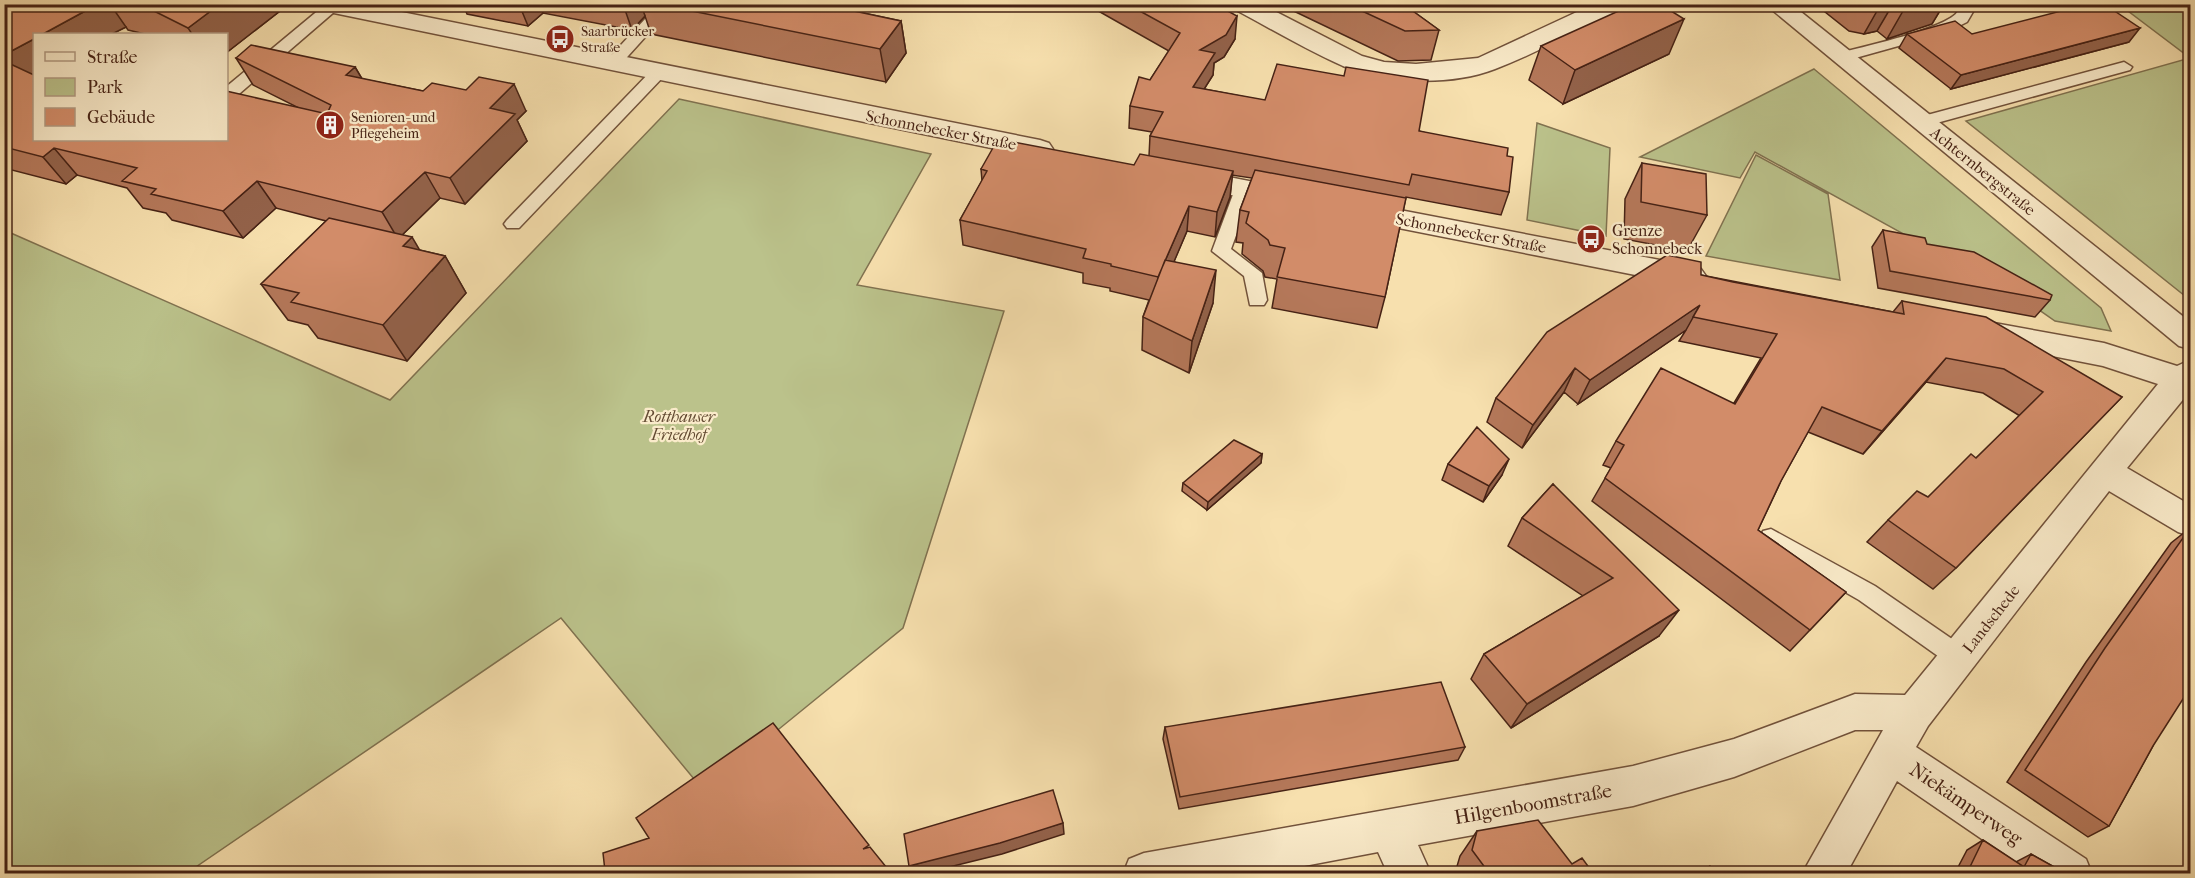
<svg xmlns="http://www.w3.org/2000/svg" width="2195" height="878" font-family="'IM FELL French Canon',serif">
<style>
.green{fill:#bbc28b;stroke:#807250;stroke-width:1.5}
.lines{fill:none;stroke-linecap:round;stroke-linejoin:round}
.service-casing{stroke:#72523b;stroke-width:3}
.minor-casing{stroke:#72523b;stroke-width:3}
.tertiary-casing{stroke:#72523b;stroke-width:3}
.service{fill:#faebca;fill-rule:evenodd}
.minor{fill:#faebca;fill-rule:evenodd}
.tertiary{fill:#faebca;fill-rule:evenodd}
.wall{fill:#b5785a;stroke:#462215;stroke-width:1.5}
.shaded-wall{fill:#93624a;stroke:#462215;stroke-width:1.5}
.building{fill:#d28c69;stroke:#462215;stroke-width:1.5}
.labels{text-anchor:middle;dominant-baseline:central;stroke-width:4.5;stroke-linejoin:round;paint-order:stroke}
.far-poi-label{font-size:14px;fill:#462215;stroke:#faebca;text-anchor:start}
.street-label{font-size:16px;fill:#462215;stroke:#faebca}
.poi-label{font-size:16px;fill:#462215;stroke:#faebca;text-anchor:start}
.park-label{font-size:16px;font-style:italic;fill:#634a32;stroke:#faebca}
.near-street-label{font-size:20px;fill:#462215;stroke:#faebca}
</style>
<rect width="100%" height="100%" fill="#f7e0ae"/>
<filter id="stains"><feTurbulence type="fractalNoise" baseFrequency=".00333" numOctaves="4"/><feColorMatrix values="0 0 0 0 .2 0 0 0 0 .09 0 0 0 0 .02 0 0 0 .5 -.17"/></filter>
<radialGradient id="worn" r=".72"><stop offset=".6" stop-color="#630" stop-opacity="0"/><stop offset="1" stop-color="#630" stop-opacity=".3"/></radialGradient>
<path class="green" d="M 2120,5 L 2190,5 L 2190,300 L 1966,121 L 2190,58 Z
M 1814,69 L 2101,308 L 2111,331 L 2055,321 L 2032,305 L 1755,152 L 1740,178 L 1640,157 Z
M 679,99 L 931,154 L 857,285 L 1004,311 L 903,628 L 779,729 L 699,785 L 561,618 L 187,873 L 5,873 L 4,230 L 390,400 Z
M 1537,123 L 1610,148 L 1606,236 L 1527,220 Z
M 1756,155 L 1828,194 L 1840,280 L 1706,256 Z"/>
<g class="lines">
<g class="service-casing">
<path id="service" d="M 326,4 L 341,6 L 232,100 L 226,101 L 226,87 Z
M 659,4 L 675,4 L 619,66 L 607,66 L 605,63 L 607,60 Z
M 1953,4 L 1969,4 L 1974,10 L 1967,22 L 1945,33 L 1841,62 L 1833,57 L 1835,54 C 1858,48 1950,28 1958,11 Z
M 2124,62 L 2132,67 L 2130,70 L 1922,127 L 1914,122 L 1916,118 Z
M 659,67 L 665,69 L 667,72 L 665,75 L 519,228 L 507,228 L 504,224 L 507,220 L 653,69 Z
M 1244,183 L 1253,189 L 1231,249 L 1262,273 L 1267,300 L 1264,305 L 1250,305 L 1244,276 L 1212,251 L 1235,189 Z
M 1771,529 L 1875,586 L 1968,650 L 1972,658 L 1968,666 L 1960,669 L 1952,666 L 1859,600 L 1763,545 L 1760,538 L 1763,531 Z"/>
</g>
<g class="minor-casing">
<path id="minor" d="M 313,4 L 362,4 L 1040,140 L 1049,143 L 1053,149 L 1049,155 L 1040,158 L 324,11 L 316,9 Z
M 1231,4 L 1261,4 L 1362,56 L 1384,62 L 1416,64 L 1478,58 L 1594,4 L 1622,6 L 1618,11 C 1578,30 1537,53 1495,69 C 1451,86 1386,84 1343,66 C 1305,49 1270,28 1234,9 Z
M 1188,169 L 1290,189 L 1300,191 L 1304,198 L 1300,205 L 1290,207 L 1178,184 L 1174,178 L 1178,172 Z
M 1358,202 L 1691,266 L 1701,269 L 1706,276 L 1701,283 L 1691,286 L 1348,218 L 1344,211 L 1348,204 Z
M 1983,321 L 2104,343 L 2177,366 L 2190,360 L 2190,391 L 2127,468 L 2190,505 L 2190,536 L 2178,532 L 2109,491 L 1928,726 L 1916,747 L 2086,859 L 2092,874 L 2033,874 L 1897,781 L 1846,874 L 1802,874 L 1883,730 L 1855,730 L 1734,777 L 1633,806 L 1418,845 L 1431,874 L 1388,874 L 1378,852 L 1262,874 L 1123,874 L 1129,859 L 1144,853 L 1633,766 L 1734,739 L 1855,694 L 1905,695 L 2158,384 L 2103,366 L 1972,340 L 1968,332 L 1972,324 Z"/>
</g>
<g class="tertiary-casing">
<path id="tertiary" d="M 1765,4 L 1791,4 L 2190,322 L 2190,349 L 2179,346 Z"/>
</g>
<use href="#service" class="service"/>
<use href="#minor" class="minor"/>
<use href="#tertiary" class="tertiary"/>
</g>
<path class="wall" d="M 4,4 L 289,4 L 226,53 L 226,34 L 145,34 L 128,30 L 126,27 L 112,34 L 34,34 L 34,140 L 299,108 L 253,85 L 236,58 L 355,67 L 362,79 L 423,91 L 526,111 L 517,120 L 527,141 L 465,204 L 440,198 L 402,235 L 419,250 L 445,256 L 466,293 L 407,361 L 318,338 L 308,325 L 288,320 L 261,284 L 326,221 L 276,208 L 243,238 L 172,220 L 166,213 L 143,208 L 127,188 L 77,175 L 66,184 L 4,168 Z
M 463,4 L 821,4 L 901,21 L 906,53 L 886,82 L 651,34 L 645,16 L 632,30 L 543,13 L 528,26 L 467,14 Z
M 1093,4 L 1215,4 L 1235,39 L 1224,57 L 1214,63 L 1213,75 L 1204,89 L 1419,131 L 1507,156 L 1509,192 L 1501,215 L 1406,197 L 1385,297 L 1377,328 L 1272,308 L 1277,279 L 1265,277 L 1263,271 L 1242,254 L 1243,243 L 1236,242 L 1240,210 L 1252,178 L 1232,175 L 1230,197 L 1215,237 L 1187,231 L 1174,261 L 1213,303 L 1189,373 L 1142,350 L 1143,317 L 1149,300 L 1110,291 L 1110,288 L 1083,283 L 1083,273 L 963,245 L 960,220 L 982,181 L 981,169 L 1134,165 L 1149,156 L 1150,136 L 1152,132 L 1129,128 L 1130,106 L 1150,80 L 1169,51 L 1093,8 Z
M 1279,4 L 1403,4 L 1439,30 L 1431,60 L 1398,61 Z
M 1815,4 L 1944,4 L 1932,24 L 1887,39 L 1877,31 L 1864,34 L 1849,31 Z
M 1907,34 L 1972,34 L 2129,42 L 1951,89 L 1899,48 Z
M 1541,46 L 1669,54 L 1563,104 L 1529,80 Z
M 1642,163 L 1707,215 L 1687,251 L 1624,239 L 1625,199 Z
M 1883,230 L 2050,300 L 2035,317 L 1878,288 L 1872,247 Z
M 1701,275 L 1893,312 L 1902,301 L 2122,397 L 1956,568 L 1933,589 L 1867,542 L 1888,520 L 1928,497 L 1976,458 L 2020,416 L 1983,393 L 1926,382 L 1863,454 L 1808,432 L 1781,481 L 1758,530 L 1846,592 L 1790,651 L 1592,501 L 1611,468 L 1603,465 L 1616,441 L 1734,403 L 1761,358 L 1679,341 L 1686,330 L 1578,404 L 1564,392 L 1522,448 L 1487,422 L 1496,398 Z
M 1262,454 L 1261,463 L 1207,510 L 1182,491 L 1183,483 Z
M 1448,464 L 1502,475 L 1483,502 L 1442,480 Z
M 1553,484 L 1659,636 L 1511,728 L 1471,679 L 1484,654 L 1583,596 L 1508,546 L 1522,518 Z
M 2190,528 L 2153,746 L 2109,826 L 2088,837 L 2007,782 L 2086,662 L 2171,543 Z
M 1165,727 L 1465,747 L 1458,760 L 1179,809 L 1163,739 Z
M 1477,831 L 1572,864 L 1593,873 L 1455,873 L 1460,856 Z
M 1983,840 L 2016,862 L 2031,854 L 2065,873 L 1955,873 L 1967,850 Z"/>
<path class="shaded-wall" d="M 98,4 L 110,4 L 126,27 L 112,34 L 43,34 Z
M 220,4 L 289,4 L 226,53 L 226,34 L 192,34 L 188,28 Z
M 519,4 L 540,4 L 543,13 L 528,26 Z
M 623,4 L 641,4 L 645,16 L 632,30 Z
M 1881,4 L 1893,4 L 1877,31 L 1864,34 Z
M 1907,4 L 1944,4 L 1932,24 L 1887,39 Z
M 1237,16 L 1235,39 L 1224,57 L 1214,63 L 1213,75 L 1191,110 L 1193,87 L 1200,50 Z
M 1684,19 L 1669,54 L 1563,104 L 1575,70 Z
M 901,21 L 906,53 L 886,82 L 880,49 Z
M 2140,28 L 2129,42 L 1951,89 L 1961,75 Z
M 34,39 L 34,77 L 4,66 L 4,55 Z
M 355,67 L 371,94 L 346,75 Z
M 514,84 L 526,111 L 517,120 L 527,141 L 465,204 L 450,178 L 490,108 Z
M 54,148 L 77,175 L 66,184 L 43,157 Z
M 1233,171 L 1230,197 L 1215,237 L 1217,212 Z
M 425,172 L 440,198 L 398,239 L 382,212 Z
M 257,181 L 276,208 L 243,238 L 223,211 Z
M 1189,206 L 1187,231 L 1157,302 L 1158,277 Z
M 412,237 L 432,271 L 445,256 L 466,293 L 407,361 L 383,325 L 403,246 Z
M 1216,270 L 1213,303 L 1189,373 L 1192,341 Z
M 1700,305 L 1686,330 L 1578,404 L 1590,380 Z
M 1946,358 L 1926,382 L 1863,454 L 1882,431 Z
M 1575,368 L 1564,392 L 1522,448 L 1533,425 Z
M 1262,454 L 1261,463 L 1207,510 L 1208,502 Z
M 1509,459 L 1502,475 L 1483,502 L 1489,486 Z
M 1679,610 L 1659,636 L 1511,728 L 1527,704 Z
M 1063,823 L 1064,834 L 1002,854 L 925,873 L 912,873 L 909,866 Z"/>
<path class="building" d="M 11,4 L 98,4 L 43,34 L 34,34 L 34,39 L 4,55 L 4,8 Z
M 140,4 L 220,4 L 188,28 Z
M 657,4 L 821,4 L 901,21 L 880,49 Z
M 1127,4 L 1215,4 L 1237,16 L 1226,35 L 1200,50 L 1215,53 L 1193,87 L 1265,100 L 1277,64 L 1344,76 L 1346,67 L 1428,80 L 1419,131 L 1508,148 L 1507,156 L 1513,157 L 1509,192 L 1412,174 L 1409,185 L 1150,136 L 1163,112 L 1130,106 L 1139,77 L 1150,80 L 1180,33 Z
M 1347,4 L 1403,4 L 1439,30 L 1405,31 Z
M 1634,4 L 1660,4 L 1684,19 L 1575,70 L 1541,46 Z
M 2088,4 L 2104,4 L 2140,28 L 1961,75 L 1907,34 L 1955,21 L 1972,34 Z
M 251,45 L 355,67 L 346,75 L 423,91 L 432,83 L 466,90 L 479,77 L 514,84 L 490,108 L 515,114 L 450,178 L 425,172 L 382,212 L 257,181 L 223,211 L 151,194 L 156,189 L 122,181 L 137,168 L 54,148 L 43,157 L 4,147 L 4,61 L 34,75 L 34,140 L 226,140 L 226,91 L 327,114 L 331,105 L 236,58 Z
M 998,139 L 1134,165 L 1140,154 L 1233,171 L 1217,212 L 1189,206 L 1158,277 L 1111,266 L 1111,264 L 1083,258 L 1086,249 L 960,220 L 987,171 L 981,169 Z
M 1642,163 L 1706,174 L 1707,215 L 1641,202 Z
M 1255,170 L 1406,198 L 1385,297 L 1277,277 L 1285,248 L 1270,245 L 1268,240 L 1246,223 L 1249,212 L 1240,210 Z
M 329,218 L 412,237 L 403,246 L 445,256 L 383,325 L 291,302 L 299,293 L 261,284 Z
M 1883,230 L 1925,238 L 1927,244 L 1974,252 L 2052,295 L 2050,300 L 1890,271 Z
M 1667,255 L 1701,262 L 1701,275 L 1733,282 L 1904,314 L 1902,301 L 1986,317 L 2122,397 L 1956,568 L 1888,520 L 1917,491 L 1928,497 L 1971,454 L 1976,458 L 2043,392 L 2004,369 L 1946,358 L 1882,431 L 1822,407 L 1781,481 L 1758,530 L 1846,592 L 1810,630 L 1605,478 L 1624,445 L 1616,441 L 1661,368 L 1735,404 L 1777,334 L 1693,317 L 1700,305 L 1590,380 L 1575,368 L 1533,425 L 1496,398 L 1547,332 Z
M 1165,260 L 1216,270 L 1192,341 L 1143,317 Z
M 1477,427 L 1509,459 L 1489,486 L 1448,464 Z
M 1234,440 L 1262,454 L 1208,502 L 1183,483 Z
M 1553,484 L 1679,610 L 1527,704 L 1484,654 L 1613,578 L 1522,518 Z
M 2190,528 L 2190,688 L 2153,746 L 2109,826 L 2025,770 L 2105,648 Z
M 1441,682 L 1465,747 L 1180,797 L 1165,727 Z
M 773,723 L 869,845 L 863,849 L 870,847 L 891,873 L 596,873 L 605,871 L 603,853 L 649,838 L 636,818 Z
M 1053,790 L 1063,823 L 1000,843 L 909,866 L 904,834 Z
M 1538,820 L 1572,864 L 1582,858 L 1593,873 L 1489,873 L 1472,850 L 1477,831 Z
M 1983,840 L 2024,867 L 2031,854 L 2065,873 L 1967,873 Z
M 1710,866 L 1720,873 L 1700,873 Z
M 1342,869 L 1354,873 L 1319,873 Z"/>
<defs>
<g id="bus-disc" transform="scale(1.5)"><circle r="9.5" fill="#8f2418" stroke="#faebca"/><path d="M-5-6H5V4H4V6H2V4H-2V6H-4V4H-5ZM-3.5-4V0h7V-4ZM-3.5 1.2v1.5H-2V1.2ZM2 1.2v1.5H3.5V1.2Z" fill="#fff"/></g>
<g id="building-disc" transform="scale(1.5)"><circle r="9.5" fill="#8f2418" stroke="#faebca"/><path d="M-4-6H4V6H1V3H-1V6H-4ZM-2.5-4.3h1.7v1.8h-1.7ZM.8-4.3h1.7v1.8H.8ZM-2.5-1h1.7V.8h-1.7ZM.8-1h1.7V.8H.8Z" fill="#fff"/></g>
</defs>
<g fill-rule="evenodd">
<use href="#bus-disc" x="560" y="39"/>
<use href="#building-disc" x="330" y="125"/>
<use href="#bus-disc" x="1591" y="239"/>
</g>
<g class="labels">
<g class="far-poi-label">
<text x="581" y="31">Saarbrücker<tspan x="581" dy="16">Straße</tspan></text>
<text x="351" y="117">Senioren- und<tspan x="351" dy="16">Pflegeheim</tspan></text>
</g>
<g class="street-label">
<text transform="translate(941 130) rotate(11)">Schonnebecker Straße</text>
<text transform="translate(1983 171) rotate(39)">Achternbergstraße</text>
<text transform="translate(1471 233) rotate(11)">Schonnebecker Straße</text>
<text transform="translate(1991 619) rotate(-52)">Landschede</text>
</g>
<g class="poi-label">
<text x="1612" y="230">Grenze<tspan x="1612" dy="18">Schonnebeck</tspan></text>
</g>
<g class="park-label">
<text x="679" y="416">Rotthauser<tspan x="679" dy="18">Friedhof</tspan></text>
</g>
<g class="near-street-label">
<text transform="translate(1533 804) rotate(-10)">Hilgenboomstraße</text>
<text transform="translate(1966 804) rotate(34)">Niekämperweg</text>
</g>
</g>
<rect width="2195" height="878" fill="none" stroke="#f7e0ae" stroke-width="24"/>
<rect x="6" y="6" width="2183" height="866" fill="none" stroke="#462215" stroke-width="3"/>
<rect x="12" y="12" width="2171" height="854" fill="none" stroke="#462215" stroke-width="1.5"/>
<rect x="33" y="33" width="195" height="108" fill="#faebca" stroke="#b29b82" stroke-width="1.5"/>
<rect x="45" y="52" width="30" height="9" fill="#faebca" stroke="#b29b82" stroke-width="1.5"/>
<text x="87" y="63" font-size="18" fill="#462215">Straße</text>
<rect x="45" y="78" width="30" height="18" fill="#bbc28b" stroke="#b29b82" stroke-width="1.5"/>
<text x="87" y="93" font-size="18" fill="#462215">Park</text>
<rect x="45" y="108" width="30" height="18" fill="#d28c69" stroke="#b29b82" stroke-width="1.5"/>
<text x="87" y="123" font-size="18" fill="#462215">Gebäude</text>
<rect width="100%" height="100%" filter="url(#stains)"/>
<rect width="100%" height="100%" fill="url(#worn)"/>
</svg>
